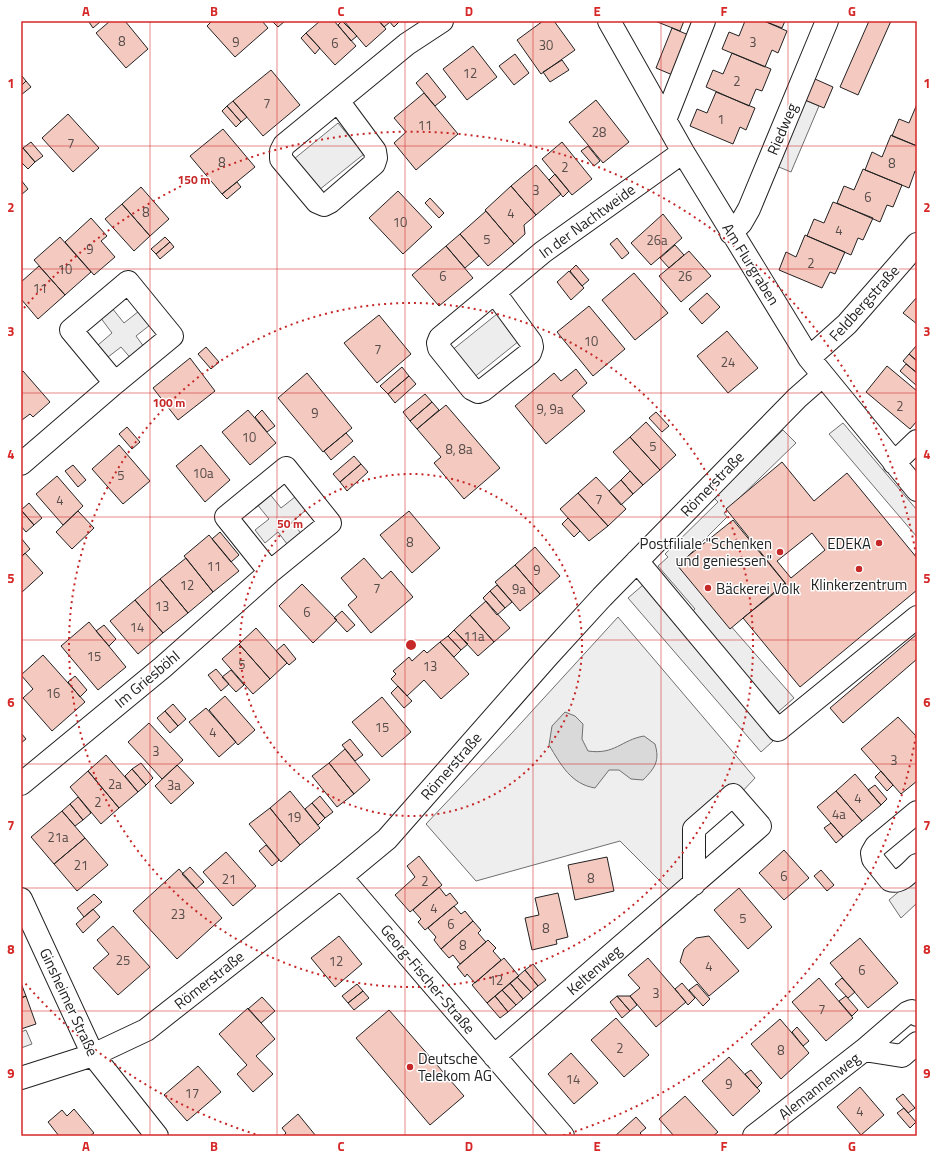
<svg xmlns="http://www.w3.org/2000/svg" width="938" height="1157" font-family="'Titillium Web',sans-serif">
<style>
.green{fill:#eee;stroke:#6f6f6f}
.parking{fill:#ededed;stroke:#6f6f6f}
.water{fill:#d9d9d9;stroke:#6f6f6f}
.building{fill:#f3c9c0;stroke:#222;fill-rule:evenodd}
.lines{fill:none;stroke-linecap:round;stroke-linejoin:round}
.minor-casing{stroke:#222;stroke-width:24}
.minor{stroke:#fff;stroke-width:22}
.grid{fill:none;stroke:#d62828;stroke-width:1;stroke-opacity:0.55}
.ring{fill:none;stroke:#c62828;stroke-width:2;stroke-dasharray:2 4}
.poi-dot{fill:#c62828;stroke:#fff;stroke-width:1.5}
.labels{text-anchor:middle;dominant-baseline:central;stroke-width:3;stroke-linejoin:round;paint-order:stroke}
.number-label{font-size:13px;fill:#564c4a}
.street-label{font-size:15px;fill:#222;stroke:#fff}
.poi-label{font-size:15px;fill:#222;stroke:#fff;text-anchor:end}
.centre{fill:#c62828;stroke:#fff;stroke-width:2}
.ring-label{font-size:12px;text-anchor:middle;font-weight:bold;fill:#c62828;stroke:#fff;stroke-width:3;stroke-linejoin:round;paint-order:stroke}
.neatline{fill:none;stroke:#d62828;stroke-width:1.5}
.grid-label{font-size:13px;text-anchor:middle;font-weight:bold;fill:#d62828}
</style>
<rect width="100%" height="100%" fill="#fff"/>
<path class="green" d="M 618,617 L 755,778 L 739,795 L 730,785 L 687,821 L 686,879 L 671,892 L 620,841 L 476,881 L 426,824 L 511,734 Z"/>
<path class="parking" d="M 802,99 L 819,106 L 791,172 L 774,165 Z
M 338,123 L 364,154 L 319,190 L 294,159 Z
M 112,308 L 124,323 L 139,311 L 150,325 L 136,336 L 147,351 L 134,362 L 121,347 L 108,357 L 98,345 L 112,333 L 100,317 Z
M 497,314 L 519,341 L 473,378 L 451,351 Z
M 843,423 L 917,510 L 917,537 L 829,434 Z
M 783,430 L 796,443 L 724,513 L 727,517 L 678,566 L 794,698 L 761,727 L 773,741 L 761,752 L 628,598 L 643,585 L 678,624 L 695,609 L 658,566 L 668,557 L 665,554 L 718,502 L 714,498 Z
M 269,493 L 281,508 L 295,497 L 306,510 L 292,522 L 304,537 L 290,548 L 278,532 L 265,543 L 255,530 L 269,519 L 256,503 Z
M 917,876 L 917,903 L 901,918 L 889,900 Z
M 26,1030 L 32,1044 L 21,1048 L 21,1032 Z"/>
<path class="water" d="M 565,712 L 575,716 L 583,724 L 582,739 L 588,751 C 615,755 621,740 644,736 L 655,744 C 660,761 655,768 643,780 L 631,779 L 619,770 L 609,770 L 595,788 C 571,784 561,765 549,745 L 552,726 Z"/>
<path class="building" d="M 90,21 L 101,21 L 93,28 L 89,22 Z
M 110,21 L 125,21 L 148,49 L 126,68 L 96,33 Z
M 212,21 L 262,21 L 268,28 L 235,57 L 207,26 Z
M 272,21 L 285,21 L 278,27 Z
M 320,21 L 334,21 L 356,46 L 335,65 L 306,33 Z
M 342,21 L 357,36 L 351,41 L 338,25 Z
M 344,21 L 379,21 L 386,29 L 366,47 Z
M 379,21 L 389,21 L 390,22 L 384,27 Z
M 389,21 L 400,21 L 394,27 Z
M 543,21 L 554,21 L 575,50 L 541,74 L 517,40 Z
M 655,21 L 684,21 L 680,31 Z
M 745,21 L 764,21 L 787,31 L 778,53 L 772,50 L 765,67 L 722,49 L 729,32 L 739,36 Z
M 764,21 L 785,21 L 782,28 Z
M 869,21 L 891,21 L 858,95 L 840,87 Z
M 672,28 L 691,36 L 675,76 L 656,68 Z
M 306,33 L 320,48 L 315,54 L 301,38 Z
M 473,46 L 497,77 L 467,100 L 443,69 Z
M 732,53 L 771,69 L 762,91 L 756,89 L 749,106 L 706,87 L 713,70 L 723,74 Z
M 515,54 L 529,73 L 514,85 L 499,66 Z
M 562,60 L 569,70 L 550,82 L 543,72 Z
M 271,70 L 300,105 L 263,136 L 233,101 Z
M 427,73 L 446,97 L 435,106 L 416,83 Z
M 22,76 L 26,81 L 21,86 L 21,77 Z
M 815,79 L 833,87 L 824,108 L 805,100 Z
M 26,81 L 31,87 L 21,95 L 21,86 Z
M 716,92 L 755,108 L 746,130 L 740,127 L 733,144 L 690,126 L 697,109 L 707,113 Z
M 424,93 L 458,134 L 416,170 L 394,143 L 406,132 L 394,118 Z
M 596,100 L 629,142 L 603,163 L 569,122 Z
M 233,101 L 247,117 L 241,122 L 227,106 Z
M 917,104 L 917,146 L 892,136 L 899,119 L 909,123 Z
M 227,106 L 241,122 L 236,127 L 222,111 Z
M 68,114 L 99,148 L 73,172 L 42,138 Z
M 223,129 L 255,167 L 222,194 L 190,156 Z
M 891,135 L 917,146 L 917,172 L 915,171 L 909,188 L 865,170 L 872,152 L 882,157 Z
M 31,142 L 43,156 L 35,162 L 23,148 Z
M 562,142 L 592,179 L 572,195 L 542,159 Z
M 588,146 L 600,161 L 594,166 L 581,151 Z
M 23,148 L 35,162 L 28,169 L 21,162 L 21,150 Z
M 536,165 L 561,194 L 536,215 L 511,186 Z
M 863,169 L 902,185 L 893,207 L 887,205 L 880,222 L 837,203 L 844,186 L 854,190 Z
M 555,174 L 569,191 L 563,197 L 549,180 Z
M 21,180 L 28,189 L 21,195 Z
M 237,182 L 241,187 L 227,199 L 222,194 Z
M 511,186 L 536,215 L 524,225 L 525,234 L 514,244 L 485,210 Z
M 141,187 L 169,219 L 150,236 L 122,204 Z
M 398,191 L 432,227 L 403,254 L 369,218 Z
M 430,198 L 444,213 L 439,218 L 425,203 Z
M 833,202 L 873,218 L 863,240 L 858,238 L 851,255 L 807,236 L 814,219 L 824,223 Z
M 122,204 L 150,236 L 134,251 L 105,219 Z
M 486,211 L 514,244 L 488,266 L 460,234 Z
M 663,214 L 682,238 L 651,265 L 631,243 Z
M 91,218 L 107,236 L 101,241 L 115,257 L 94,275 L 65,242 Z
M 460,234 L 479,256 L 465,268 L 446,246 Z
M 805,235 L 845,252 L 835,274 L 830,272 L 822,288 L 779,270 L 786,252 L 796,257 Z
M 60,237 L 91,272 L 65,295 L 34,260 Z
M 165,237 L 170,242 L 156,254 L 151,249 Z
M 617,238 L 629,253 L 622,259 L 610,244 Z
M 170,242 L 174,247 L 160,259 L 156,254 Z
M 675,245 L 684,255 L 669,268 L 660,258 Z
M 446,246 L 473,278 L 439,306 L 412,275 Z
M 689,251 L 711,276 L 681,302 L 659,276 Z
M 576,265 L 589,280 L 582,286 L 570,271 Z
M 39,266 L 65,295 L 38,319 L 21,299 L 21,282 Z
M 569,271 L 584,288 L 571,300 L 557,282 Z
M 634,273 L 668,313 L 635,340 L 602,300 Z
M 707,293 L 720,307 L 702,324 L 689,309 Z
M 917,297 L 917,324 L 903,313 Z
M 589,306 L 625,349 L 593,376 L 557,332 Z
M 379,315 L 411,354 L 377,383 L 344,343 Z
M 727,331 L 758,368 L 728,393 L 697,356 Z
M 917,345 L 917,361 L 909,354 Z
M 206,347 L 219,362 L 211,369 L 198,354 Z
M 909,354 L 917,361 L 917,373 L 903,361 Z
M 190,358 L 215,391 L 178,420 L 153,388 Z
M 906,364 L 917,373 L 917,386 L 900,371 Z
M 887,366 L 917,391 L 917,421 L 910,429 L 866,392 Z
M 402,367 L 409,376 L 388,394 L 380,386 Z
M 576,369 L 587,383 L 572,396 L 585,411 L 546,444 L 515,406 L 554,373 L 561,381 Z
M 23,371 L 50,402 L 33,417 L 30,414 L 22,420 L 21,418 L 21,373 Z
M 307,373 L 352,428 L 323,452 L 278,398 Z
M 409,376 L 416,384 L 395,403 L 388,394 Z
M 425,394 L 432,402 L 410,421 L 403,412 Z
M 432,402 L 439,410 L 417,429 L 410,421 Z
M 446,405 L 500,468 L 464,499 L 434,463 L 441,457 L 417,429 Z
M 248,410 L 276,443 L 250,465 L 222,432 Z
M 262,410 L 275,426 L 267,432 L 255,417 Z
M 656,412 L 669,426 L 662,432 L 649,418 Z
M 646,422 L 676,455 L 660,470 L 630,437 Z
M 127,427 L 140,442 L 132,449 L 119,434 Z
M 346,433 L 353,441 L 331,460 L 324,451 Z
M 630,437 L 660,470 L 643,485 L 613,452 Z
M 119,445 L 150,481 L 123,504 L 92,469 Z
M 201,445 L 230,480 L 205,502 L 176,466 Z
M 354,456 L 361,464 L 340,482 L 333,474 Z
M 782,462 L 814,501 L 847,473 L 917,558 L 917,590 L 800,687 L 743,618 L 786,584 L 726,509 ZM 812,533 L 825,550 L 791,578 L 777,561 Z
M 361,464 L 368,472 L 347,491 L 340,482 Z
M 73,465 L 86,480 L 78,487 L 65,471 Z
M 630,471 L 643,485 L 633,494 L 621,480 Z
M 57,476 L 83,506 L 63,525 L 36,494 Z
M 596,477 L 626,509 L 608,526 L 578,493 Z
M 621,480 L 633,494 L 621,505 L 609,491 Z
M 578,493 L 608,526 L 589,541 L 560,509 Z
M 29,503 L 42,518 L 34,525 L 21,510 Z
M 21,510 L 34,525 L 26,532 L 21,526 Z
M 78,511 L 94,528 L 72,549 L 56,532 Z
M 409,511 L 440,548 L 412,573 L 380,535 Z
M 568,518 L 580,531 L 574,537 L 562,524 Z
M 733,520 L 785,583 L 730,629 L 677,565 Z
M 220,532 L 239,555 L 231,562 L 212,539 Z
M 209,535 L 239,571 L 213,592 L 184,556 Z
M 21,538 L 30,549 L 21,557 Z
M 535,547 L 560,576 L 540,594 L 515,565 Z
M 25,553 L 43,573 L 21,593 L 21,557 Z
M 186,558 L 213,592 L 188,613 L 160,579 Z
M 364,558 L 382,579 L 391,571 L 413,597 L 371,633 L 348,605 L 357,597 L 341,578 Z
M 515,565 L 540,594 L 520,611 L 495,582 Z
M 160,579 L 188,613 L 163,633 L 135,600 Z
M 302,584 L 337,620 L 313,643 L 279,606 Z
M 497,585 L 512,602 L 505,608 L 490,591 Z
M 490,591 L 505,608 L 497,615 L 483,598 Z
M 135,600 L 163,633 L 138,654 L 110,621 Z
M 486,601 L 510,628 L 494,642 L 470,615 Z
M 342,611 L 355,625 L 347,632 L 334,618 Z
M 470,615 L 494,642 L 478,656 L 454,630 Z
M 89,622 L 126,667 L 98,690 L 61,646 Z
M 104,625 L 116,639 L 109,646 L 96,631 Z
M 256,628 L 287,663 L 270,679 L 239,644 Z
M 454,630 L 468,644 L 461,650 L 448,636 Z
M 917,634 L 917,659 L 843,723 L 830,708 Z
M 448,636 L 461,650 L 454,657 L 440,642 Z
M 440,642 L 469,674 L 441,699 L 424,680 L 407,696 L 391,679 L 396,674 L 393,671 L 409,657 L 412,661 L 424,650 L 427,653 Z
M 239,644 L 270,679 L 253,694 L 222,659 Z
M 284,644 L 296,659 L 289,665 L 276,651 Z
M 43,655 L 85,702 L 52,731 L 23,698 L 33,689 L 21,675 Z
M 216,669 L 229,684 L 221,691 L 208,675 Z
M 231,670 L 244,685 L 236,692 L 222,677 Z
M 75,676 L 87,690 L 80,697 L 68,682 Z
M 398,686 L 412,701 L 404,708 L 391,693 Z
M 225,696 L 255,730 L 238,745 L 209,710 Z
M 382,697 L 411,732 L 382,757 L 352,722 Z
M 173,704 L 186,719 L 178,726 L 165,711 Z
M 206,708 L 236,742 L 219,757 L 189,722 Z
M 165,711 L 178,726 L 170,733 L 157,718 Z
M 898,717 L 917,737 L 917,781 L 901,794 L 861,749 Z
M 149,723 L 183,760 L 162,779 L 128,742 Z
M 21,733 L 26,739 L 21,743 Z
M 350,739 L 363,755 L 355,761 L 342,745 Z
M 345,749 L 370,780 L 354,794 L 329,763 Z
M 106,755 L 138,792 L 119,808 L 88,771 Z
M 141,763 L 153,778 L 146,785 L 132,769 Z
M 329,763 L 354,794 L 337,807 L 312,776 Z
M 177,765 L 194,783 L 171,804 L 155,786 Z
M 132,769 L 146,785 L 138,792 L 125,776 Z
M 88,771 L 119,808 L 101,824 L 70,787 Z
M 881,771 L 893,785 L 887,791 L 875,777 Z
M 855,774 L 881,805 L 862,821 L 836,791 Z
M 875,785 L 887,799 L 881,805 L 868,790 Z
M 290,791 L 320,828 L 300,845 L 270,808 Z
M 836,791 L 862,821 L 843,837 L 817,807 Z
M 320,796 L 333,812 L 325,818 L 312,803 Z
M 78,797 L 91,813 L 83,820 L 70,804 Z
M 312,803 L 325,818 L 318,825 L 305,809 Z
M 70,804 L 83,820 L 75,826 L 62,811 Z
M 270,808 L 300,845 L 281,862 L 249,824 Z
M 62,811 L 85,838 L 54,864 L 31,837 Z
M 831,823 L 843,837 L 836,843 L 824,828 Z
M 85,838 L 108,865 L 77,891 L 54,864 Z
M 266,845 L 279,860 L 272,866 L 259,851 Z
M 784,850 L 809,878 L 784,900 L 759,873 Z
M 226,852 L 256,886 L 233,906 L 203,872 Z
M 419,856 L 442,885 L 410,912 L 395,895 L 415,877 L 407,866 Z
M 607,857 L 614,891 L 575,900 L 568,865 Z
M 190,867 L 204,882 L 196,889 L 182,874 Z
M 179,869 L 222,918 L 177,959 L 133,911 Z
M 821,870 L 834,885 L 827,891 L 814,876 Z
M 439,887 L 446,896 L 450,893 L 458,903 L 425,930 L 418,922 L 421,919 L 413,910 Z
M 739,888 L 772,927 L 748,949 L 714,910 Z
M 558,893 L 568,937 L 556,940 L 557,944 L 532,950 L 525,918 L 539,915 L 535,898 Z
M 94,894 L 102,902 L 84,917 L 77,908 Z
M 454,906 L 461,914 L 465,911 L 473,921 L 441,949 L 434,940 L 436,937 L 428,928 Z
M 93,909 L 100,917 L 83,933 L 76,924 Z
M 473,921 L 481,930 L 478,933 L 486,942 L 460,964 L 453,955 L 449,958 L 441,949 Z
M 113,926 L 150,967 L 118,995 L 93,968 L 109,954 L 97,940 Z
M 339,936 L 362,964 L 335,987 L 311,958 Z
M 709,936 L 739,971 L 709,996 L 680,962 L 684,949 L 696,938 Z
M 860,938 L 898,983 L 868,1008 L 830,963 Z
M 488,940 L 496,948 L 493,951 L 501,960 L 475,983 L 467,974 L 465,977 L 457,967 Z
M 504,958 L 519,976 L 487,1003 L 472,985 Z
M 648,958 L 686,1002 L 656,1027 L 630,996 L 640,988 L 628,975 Z
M 533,964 L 546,980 L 538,986 L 525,970 Z
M 525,970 L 538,986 L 531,992 L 517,977 Z
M 517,977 L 531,992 L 523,999 L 510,983 Z
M 819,978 L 853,1018 L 826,1041 L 792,1002 Z
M 842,978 L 855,992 L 848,998 L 835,984 Z
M 21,983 L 26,996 L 21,998 Z
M 510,983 L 523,999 L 516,1005 L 502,990 Z
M 682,983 L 695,998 L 688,1005 L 675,989 Z
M 357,984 L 363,991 L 348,1003 L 342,996 Z
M 697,984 L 710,999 L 703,1006 L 689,990 Z
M 502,990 L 516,1005 L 508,1012 L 495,996 Z
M 363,991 L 369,998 L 354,1010 L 348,1003 Z
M 26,996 L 36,1024 L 21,1029 L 21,998 Z
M 495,996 L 508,1012 L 500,1018 L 487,1003 Z
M 617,996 L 630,996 L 637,1005 L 630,1011 Z
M 617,996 L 630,1011 L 622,1018 L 610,1002 Z
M 846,996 L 858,1010 L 852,1016 L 839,1001 Z
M 262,997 L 275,1011 L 261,1023 L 248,1009 Z
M 248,1008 L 275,1039 L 256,1056 L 273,1074 L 253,1092 L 237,1074 L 247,1065 L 219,1034 Z
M 389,1010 L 464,1096 L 430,1125 L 356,1038 Z
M 616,1018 L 649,1055 L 624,1077 L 591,1040 Z
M 780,1019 L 809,1053 L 781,1079 L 751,1044 Z
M 797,1027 L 809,1041 L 803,1046 L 792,1032 Z
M 571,1053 L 598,1083 L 574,1104 L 548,1074 Z
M 729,1057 L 760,1091 L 733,1116 L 702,1081 Z
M 198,1066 L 221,1092 L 187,1121 L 164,1095 Z
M 751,1070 L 762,1083 L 757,1088 L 745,1074 Z
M 860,1087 L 884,1115 L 861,1135 L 837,1107 Z
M 903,1094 L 915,1108 L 908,1113 L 896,1099 Z
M 685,1096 L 718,1132 L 713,1136 L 674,1136 L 659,1119 Z
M 904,1108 L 916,1122 L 910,1128 L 897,1113 Z
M 74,1109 L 94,1133 L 90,1136 L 59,1136 L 48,1122 L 62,1110 L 67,1116 Z
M 298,1114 L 316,1136 L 283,1136 L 286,1133 L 282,1128 Z
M 636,1117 L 646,1128 L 640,1133 L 643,1136 L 615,1136 Z"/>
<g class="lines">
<g class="minor-casing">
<path id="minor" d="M 609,21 L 683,152 L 809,358 L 917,490
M 338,101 L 375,151 L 376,158 L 374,164 L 330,202 L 324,205 L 317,202 L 281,159 L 281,151 L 284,145 L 407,44 L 442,21
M 665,120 L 704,21
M 731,233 L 741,223 L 749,209 L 827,21
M 128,282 L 172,336 L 115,383 L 71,330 Z
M 495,293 L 531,342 L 532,347 L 530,353 L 483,390 L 478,392 L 472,389 L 439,348 L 438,343 L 440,338 L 543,252 L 683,152
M 809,358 L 847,324 L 917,244
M 894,463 L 917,441
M 21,464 L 115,383
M 637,561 L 778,730 L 917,617
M 21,784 L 163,667 L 270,572 L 330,523 L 286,468 L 226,517 L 270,572
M 917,812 L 876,846 L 872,853 L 873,859 L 890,880 C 900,884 910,872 917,865
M 341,877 L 563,1136
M 21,899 L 93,1055 L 157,1136
M 917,1015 L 912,1011 L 907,1013 L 864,1050 L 902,1056 L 917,1043
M 494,1056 L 760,826 L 733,795 L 694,829 L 694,884
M 21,1078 L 93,1055 L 146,1030 L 341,877 L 387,839 L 548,656 L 602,597 L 797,398 L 822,376
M 754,1136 L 864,1050"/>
</g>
<use href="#minor" class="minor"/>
</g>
<path class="grid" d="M 150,21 L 150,1136M 277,21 L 277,1136M 405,21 L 405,1136M 533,21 L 533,1136M 661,21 L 661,1136M 788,21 L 788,1136M 21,146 L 917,146M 21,269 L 917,269M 21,393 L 917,393M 21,517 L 917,517M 21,640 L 917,640M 21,764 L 917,764M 21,888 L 917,888M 21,1011 L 917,1011"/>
<g class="ring">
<circle cx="411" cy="645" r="171"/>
<circle cx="411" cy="645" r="342"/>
<path d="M917 730A513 513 0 0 1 561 1136M261 1136A513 513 0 0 1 24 982M24 308A513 513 0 0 1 917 560"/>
</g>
<g class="poi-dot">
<circle cx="879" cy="543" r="4"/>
<circle cx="780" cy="552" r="4"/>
<circle cx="859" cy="569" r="4"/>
<circle cx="708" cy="588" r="4"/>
<circle cx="410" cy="1067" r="4"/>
</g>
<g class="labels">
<g class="number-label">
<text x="122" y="41">8</text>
<text x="236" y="42">9</text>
<text x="753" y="42">3</text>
<text x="335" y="43">6</text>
<text x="546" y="45">30</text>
<text x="470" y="73">12</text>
<text x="737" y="81">2</text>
<text x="267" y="103">7</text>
<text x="721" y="119">1</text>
<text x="425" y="125">11</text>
<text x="599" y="132">28</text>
<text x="71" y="143">7</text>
<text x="222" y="162">8</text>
<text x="892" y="163">8</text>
<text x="565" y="167">2</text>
<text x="536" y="190">3</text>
<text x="868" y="197">6</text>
<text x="146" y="212">8</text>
<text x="511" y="213">4</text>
<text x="400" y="222">10</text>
<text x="839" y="230">4</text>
<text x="487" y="239">5</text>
<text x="657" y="240">26a</text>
<text x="90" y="249">9</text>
<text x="811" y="263">2</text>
<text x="65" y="269">10</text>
<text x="443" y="276">6</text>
<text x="685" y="276">26</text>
<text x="40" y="288">11</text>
<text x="591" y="341">10</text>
<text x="378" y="349">7</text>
<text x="728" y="362">24</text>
<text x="900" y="406">2</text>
<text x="550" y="409">9, 9a</text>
<text x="315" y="413">9</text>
<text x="249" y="437">10</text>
<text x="653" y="446">5</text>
<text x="459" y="449">8, 8a</text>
<text x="203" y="473">10a</text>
<text x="121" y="475">5</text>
<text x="599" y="499">7</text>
<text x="60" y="500">4</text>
<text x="410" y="542">8</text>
<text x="214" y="566">11</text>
<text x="537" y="570">9</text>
<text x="187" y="585">12</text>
<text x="377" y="588">7</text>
<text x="519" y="589">9a</text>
<text x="162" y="606">13</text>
<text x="307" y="612">6</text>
<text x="137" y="627">14</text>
<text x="474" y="636">11a</text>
<text x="94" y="656">15</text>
<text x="242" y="664">5</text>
<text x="430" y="666">13</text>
<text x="53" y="693">16</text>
<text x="382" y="727">15</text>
<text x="213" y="732">4</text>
<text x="156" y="751">3</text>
<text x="894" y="760">3</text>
<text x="115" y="784">2a</text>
<text x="174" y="785">3a</text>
<text x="858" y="798">4</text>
<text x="98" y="802">2</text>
<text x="839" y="814">4a</text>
<text x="294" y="817">19</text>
<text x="58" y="837">21a</text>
<text x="81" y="865">21</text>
<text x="784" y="876">6</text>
<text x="591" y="878">8</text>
<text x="229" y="879">21</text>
<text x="425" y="881">2</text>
<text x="434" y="908">4</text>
<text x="178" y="914">23</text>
<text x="743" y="918">5</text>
<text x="451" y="924">6</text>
<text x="546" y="928">8</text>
<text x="463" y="945">8</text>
<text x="123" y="960">25</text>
<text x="336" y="961">12</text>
<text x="709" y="966">4</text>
<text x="862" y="970">6</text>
<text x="496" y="980">12</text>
<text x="656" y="993">3</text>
<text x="822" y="1009">7</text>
<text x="620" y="1048">2</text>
<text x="781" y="1050">8</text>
<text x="573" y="1079">14</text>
<text x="729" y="1084">9</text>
<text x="192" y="1093">17</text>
<text x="860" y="1111">4</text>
</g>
<g class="street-label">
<text transform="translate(782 129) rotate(-67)">Riedweg</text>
<text transform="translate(587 221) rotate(-36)">In der Nachtweide</text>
<text transform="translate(751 264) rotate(58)">Am Flurgraben</text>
<text transform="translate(864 303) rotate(-48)">Feldbergstraße</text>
<text transform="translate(712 484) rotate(-46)">Römerstraße</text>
<text transform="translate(147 679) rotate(-40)">Im Griesböhl</text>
<text transform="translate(451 766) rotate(-49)">Römerstraße</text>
<text transform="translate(594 970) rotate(-41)">Keltenweg</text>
<text transform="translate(428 979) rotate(50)">Georg-Fischer-Straße</text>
<text transform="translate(209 980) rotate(-38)">Römerstraße</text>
<text transform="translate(69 1002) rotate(65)">Ginsheimer Straße</text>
<text transform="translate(819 1086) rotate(-38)">Alemannenweg</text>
</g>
<g class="poi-label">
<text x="772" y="543">Postfiliale "Schenken<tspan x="772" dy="17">und geniessen"</tspan></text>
<text x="871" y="543">EDEKA</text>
<text x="859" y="584" text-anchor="middle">Klinkerzentrum</text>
<text x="716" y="588" text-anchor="start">Bäckerei Volk</text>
<text x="418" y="1058" text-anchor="start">Deutsche<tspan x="418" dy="17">Telekom AG</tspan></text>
</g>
</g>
<circle cx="411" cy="645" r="6" class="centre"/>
<g class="ring-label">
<text x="194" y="184">150 m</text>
<text x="169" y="407">100 m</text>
<text x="290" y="528">50 m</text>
</g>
<rect width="938" height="1157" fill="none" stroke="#ffffff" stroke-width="44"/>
<rect x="22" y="22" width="894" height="1113" class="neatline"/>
<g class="grid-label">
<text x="86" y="16">A</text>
<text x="214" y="16">B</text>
<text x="341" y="16">C</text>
<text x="469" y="16">D</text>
<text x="597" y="16">E</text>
<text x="724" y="16">F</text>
<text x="852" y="16">G</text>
<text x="11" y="88">1</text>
<text x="927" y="88">1</text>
<text x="11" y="212">2</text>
<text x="927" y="212">2</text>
<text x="11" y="336">3</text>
<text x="927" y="336">3</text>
<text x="11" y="459">4</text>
<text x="927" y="459">4</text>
<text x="11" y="583">5</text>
<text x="927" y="583">5</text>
<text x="11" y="707">6</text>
<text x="927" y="707">6</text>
<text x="11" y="830">7</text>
<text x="927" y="830">7</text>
<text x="11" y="954">8</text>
<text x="927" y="954">8</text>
<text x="11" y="1078">9</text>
<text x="927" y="1078">9</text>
<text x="86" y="1151">A</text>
<text x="214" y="1151">B</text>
<text x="341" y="1151">C</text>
<text x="469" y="1151">D</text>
<text x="597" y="1151">E</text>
<text x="724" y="1151">F</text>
<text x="852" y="1151">G</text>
</g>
</svg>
